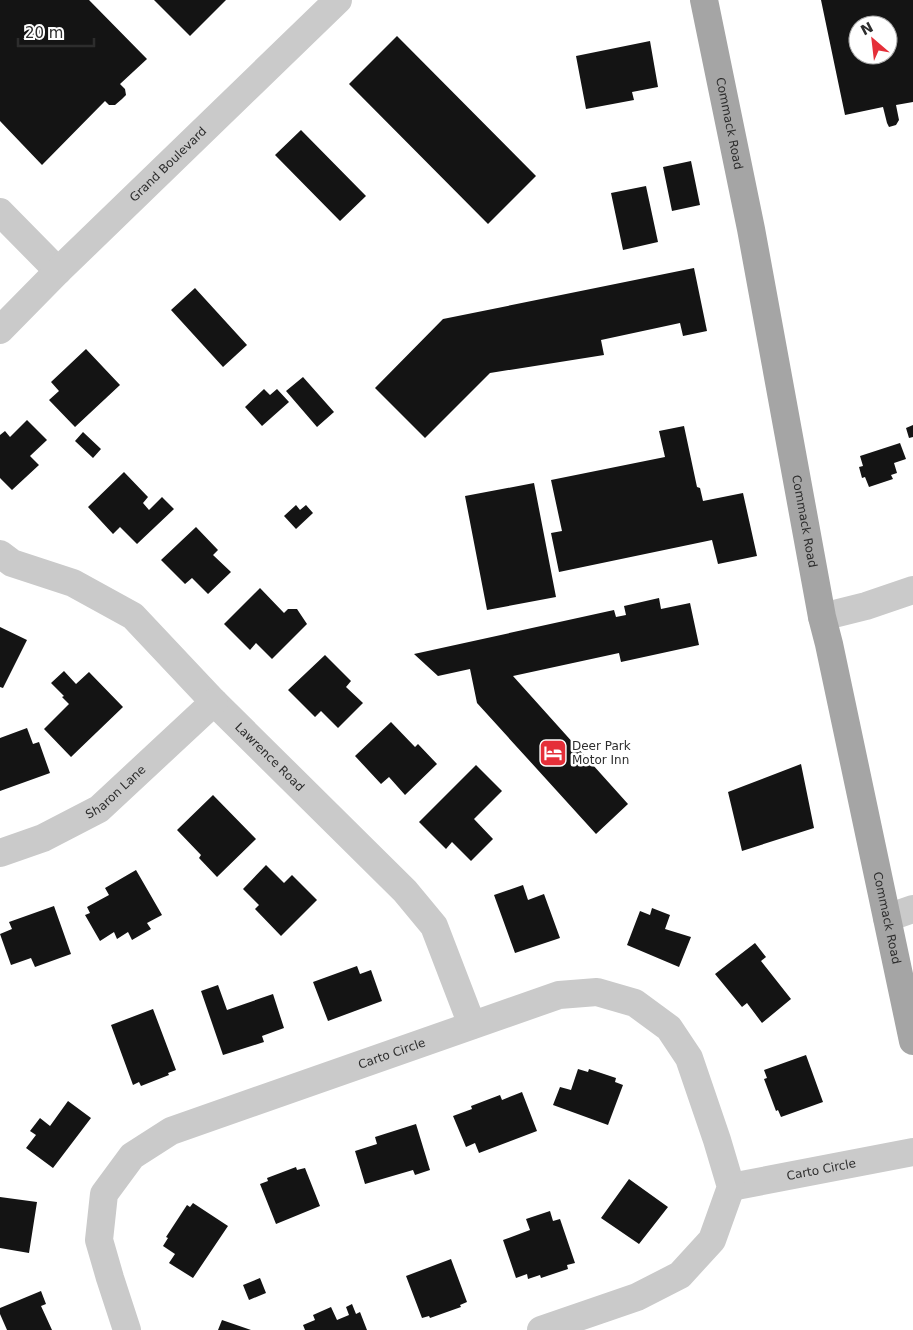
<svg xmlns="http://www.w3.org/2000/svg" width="913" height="1330" font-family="'DejaVu Sans',sans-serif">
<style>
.building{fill:#141414;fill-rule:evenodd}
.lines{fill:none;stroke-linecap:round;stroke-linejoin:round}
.minor{stroke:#cacaca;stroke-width:28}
.major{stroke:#a5a5a5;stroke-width:28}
.labels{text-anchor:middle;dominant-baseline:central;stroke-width:5;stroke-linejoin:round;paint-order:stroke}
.street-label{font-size:12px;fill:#2d2d2d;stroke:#fff}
.poi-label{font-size:12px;fill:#2d2d2d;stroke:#fff;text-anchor:start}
</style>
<rect width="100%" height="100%" fill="#fff"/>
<path class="building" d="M 0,0 L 89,0 L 147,59 L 120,84 L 125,89 L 126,95 L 122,99 L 115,105 L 109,105 L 105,101 L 42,165 L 0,121 Z
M 154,0 L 226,0 L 190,36 Z
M 821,0 L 913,0 L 913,102 L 896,105 L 899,120 L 896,125 L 889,127 L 887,123 L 883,107 L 845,115 ZM 858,25 L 888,25 L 888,55 L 858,55 Z
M 397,36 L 536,176 L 488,224 L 349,84 Z
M 650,41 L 658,87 L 632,92 L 634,100 L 586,109 L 576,56 Z
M 301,130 L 366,196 L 340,221 L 275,155 Z
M 691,161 L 700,205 L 672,211 L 663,167 Z
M 646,186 L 658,242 L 623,250 L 611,193 Z
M 694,268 L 707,331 L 683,336 L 680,323 L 601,340 L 604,355 L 490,373 L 425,438 L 375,388 L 443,319 Z
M 195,288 L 247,345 L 223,367 L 171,310 Z
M 86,349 L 120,385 L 75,427 L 49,400 L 59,391 L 51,382 Z
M 303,377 L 334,412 L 317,427 L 286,391 Z
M 264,389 L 270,395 L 277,389 L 289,402 L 262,426 L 245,407 Z
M 27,420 L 47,440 L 30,456 L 39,465 L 12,490 L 0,478 L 0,435 L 5,431 L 10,437 Z
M 913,425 L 913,437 L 909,438 L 906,428 Z
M 684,426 L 697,487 L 700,488 L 703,501 L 743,493 L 757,556 L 718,564 L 712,540 L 559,572 L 551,533 L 562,531 L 551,480 L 665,457 L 659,431 Z
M 83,432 L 101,449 L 93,458 L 75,441 Z
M 900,443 L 906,459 L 894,463 L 897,473 L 891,475 L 893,479 L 869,487 L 865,477 L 862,478 L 859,467 L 863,466 L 860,456 Z
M 124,472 L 148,497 L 143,503 L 149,510 L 162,497 L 174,509 L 137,544 L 120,527 L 113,534 L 88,507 Z
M 534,483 L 556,597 L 487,610 L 465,496 Z
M 296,505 L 300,510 L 306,505 L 313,513 L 296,529 L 284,516 Z
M 196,527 L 218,550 L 213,555 L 231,572 L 208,594 L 192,578 L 185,584 L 161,560 Z
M 260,588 L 284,613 L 288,609 L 297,609 L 307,624 L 272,659 L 256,643 L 250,650 L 224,624 Z
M 659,598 L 661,609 L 690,603 L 699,645 L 621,662 L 619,653 L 513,676 L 628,804 L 596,834 L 477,703 L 470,669 L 438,676 L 414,654 L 614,610 L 616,617 L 626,615 L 624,606 Z
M 0,627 L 27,640 L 3,688 L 0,687 Z
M 325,655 L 351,681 L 346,687 L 363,703 L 338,728 L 321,711 L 315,717 L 288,690 Z
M 64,671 L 76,684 L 89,672 L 123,707 L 71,757 L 44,729 L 69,704 L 62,697 L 64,696 L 51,683 Z
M 391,722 L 415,747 L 418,744 L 437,764 L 405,795 L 389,777 L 381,784 L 355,756 Z
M 27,728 L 33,744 L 39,742 L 50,773 L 0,791 L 0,738 Z
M 801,764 L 814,828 L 742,851 L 728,792 Z
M 476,765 L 502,791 L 474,819 L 493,839 L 471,861 L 452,842 L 446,849 L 419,822 Z
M 213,795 L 256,839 L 217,877 L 199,858 L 201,855 L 177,830 Z
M 266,865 L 284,883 L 292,875 L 317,900 L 281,936 L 255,909 L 259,905 L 243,889 Z
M 136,870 L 162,915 L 147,923 L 151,929 L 132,940 L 128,932 L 117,939 L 114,932 L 100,941 L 85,915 L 90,913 L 87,907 L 109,895 L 105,888 Z
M 523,885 L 528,900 L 544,894 L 560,938 L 515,953 L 494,895 Z
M 54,906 L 71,954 L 35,967 L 31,958 L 11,965 L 0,934 L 12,929 L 9,922 Z
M 652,908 L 670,915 L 665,929 L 691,937 L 679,967 L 627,945 L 640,911 L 650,915 Z
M 755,943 L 766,957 L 761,961 L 791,999 L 762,1023 L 747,1003 L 742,1007 L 715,974 Z
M 357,966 L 360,974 L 371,970 L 382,1001 L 328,1021 L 313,982 Z
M 218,985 L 227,1010 L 273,994 L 284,1028 L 262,1036 L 264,1042 L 223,1055 L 201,991 Z
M 153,1009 L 176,1070 L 168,1073 L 169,1075 L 141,1086 L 139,1082 L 133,1085 L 111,1025 Z
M 806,1055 L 823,1102 L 781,1117 L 778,1110 L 776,1111 L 764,1079 L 767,1078 L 764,1070 Z
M 578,1069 L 588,1072 L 589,1069 L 616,1078 L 615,1082 L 623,1085 L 608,1125 L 553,1105 L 560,1087 L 571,1090 Z
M 522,1092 L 537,1131 L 479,1153 L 475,1143 L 466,1147 L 453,1116 L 472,1109 L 471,1106 L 500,1095 L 502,1100 Z
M 68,1101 L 91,1118 L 53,1168 L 26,1148 L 36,1135 L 30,1131 L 40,1118 L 50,1126 Z
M 416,1124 L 430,1170 L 415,1175 L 413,1170 L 365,1184 L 355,1151 L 377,1144 L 375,1137 Z
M 296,1167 L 297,1170 L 305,1168 L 320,1206 L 276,1224 L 260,1184 L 268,1181 L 267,1178 Z
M 629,1179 L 668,1207 L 639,1244 L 601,1218 Z
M 0,1197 L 37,1202 L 29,1253 L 0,1248 Z
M 193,1203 L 228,1226 L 193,1278 L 169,1263 L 175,1254 L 163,1246 L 168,1238 L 166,1237 L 187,1205 L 190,1207 Z
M 550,1211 L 553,1221 L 560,1219 L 575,1263 L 567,1265 L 568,1269 L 541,1278 L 540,1275 L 528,1279 L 527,1274 L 516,1278 L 503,1240 L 530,1230 L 526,1219 Z
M 451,1259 L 467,1302 L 460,1305 L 461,1307 L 430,1318 L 429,1316 L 422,1318 L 406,1276 Z
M 260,1278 L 266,1293 L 249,1300 L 243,1285 Z
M 41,1291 L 46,1304 L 41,1306 L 52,1330 L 7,1330 L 0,1314 L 0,1308 Z
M 352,1304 L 356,1314 L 360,1312 L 367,1330 L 305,1330 L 303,1325 L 315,1320 L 313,1315 L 331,1307 L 337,1320 L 349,1315 L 346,1307 Z
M 222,1320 L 251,1330 L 218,1330 Z"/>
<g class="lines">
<g class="minor">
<path d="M 0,212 L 58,271"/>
<path id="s1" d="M 0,330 L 58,271 L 338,0"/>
<path id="s2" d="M 0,554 L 12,563 L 73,583 L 133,616 L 214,702 L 405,891 L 434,926 L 472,1025"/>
<path d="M 822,617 L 866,606 L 913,590"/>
<path id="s3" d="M 0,853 L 43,838 L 99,809 L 214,702"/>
<path d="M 887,918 L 913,909"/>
<path id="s4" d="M 731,1187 L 913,1152"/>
<path id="s5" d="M 127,1330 L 110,1278 L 99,1240 L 104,1194 L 132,1156 L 171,1131 L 559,995 L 597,992 L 635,1003 L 669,1028 L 689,1058 L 717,1140 L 731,1187 L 712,1240 L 680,1275 L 637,1297 L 541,1330"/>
</g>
<path class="major" id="s6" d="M 704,0 L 751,229 L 822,617 L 829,644 L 913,1041"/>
</g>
<defs>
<g id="hotel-square" transform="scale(1.4375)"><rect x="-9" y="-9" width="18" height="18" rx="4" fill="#e52f39" stroke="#fff"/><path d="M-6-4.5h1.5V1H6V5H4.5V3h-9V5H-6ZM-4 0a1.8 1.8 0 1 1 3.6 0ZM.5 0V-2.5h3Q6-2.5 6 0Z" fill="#fff"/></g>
</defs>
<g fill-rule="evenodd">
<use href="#hotel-square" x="553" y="753"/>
</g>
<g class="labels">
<g class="street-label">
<text stroke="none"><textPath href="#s6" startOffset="126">Commack Road</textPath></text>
<text stroke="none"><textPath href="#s1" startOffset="236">Grand Boulevard</textPath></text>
<text stroke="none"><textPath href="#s6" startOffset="531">Commack Road</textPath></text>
<text stroke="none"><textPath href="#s2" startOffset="344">Lawrence Road</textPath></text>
<text stroke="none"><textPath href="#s3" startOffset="132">Sharon Lane</textPath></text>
<text stroke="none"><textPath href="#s6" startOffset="936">Commack Road</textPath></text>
<text stroke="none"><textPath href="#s5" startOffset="468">Carto Circle</textPath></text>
<text stroke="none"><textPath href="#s4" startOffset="92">Carto Circle</textPath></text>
</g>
<g class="poi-label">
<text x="572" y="746">Deer Park<tspan x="572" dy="14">Motor Inn</tspan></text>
</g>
</g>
<g transform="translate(873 40) rotate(332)"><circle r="24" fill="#ffffff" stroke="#ababab"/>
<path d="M0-4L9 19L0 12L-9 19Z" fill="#e52f39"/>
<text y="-8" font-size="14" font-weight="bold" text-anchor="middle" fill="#2d2d2d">N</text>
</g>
<path d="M18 38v8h76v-8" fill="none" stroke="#2d2d2d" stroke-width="2.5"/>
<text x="25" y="38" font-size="15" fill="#2d2d2d" stroke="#ffffff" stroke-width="4" paint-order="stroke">20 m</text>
</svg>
